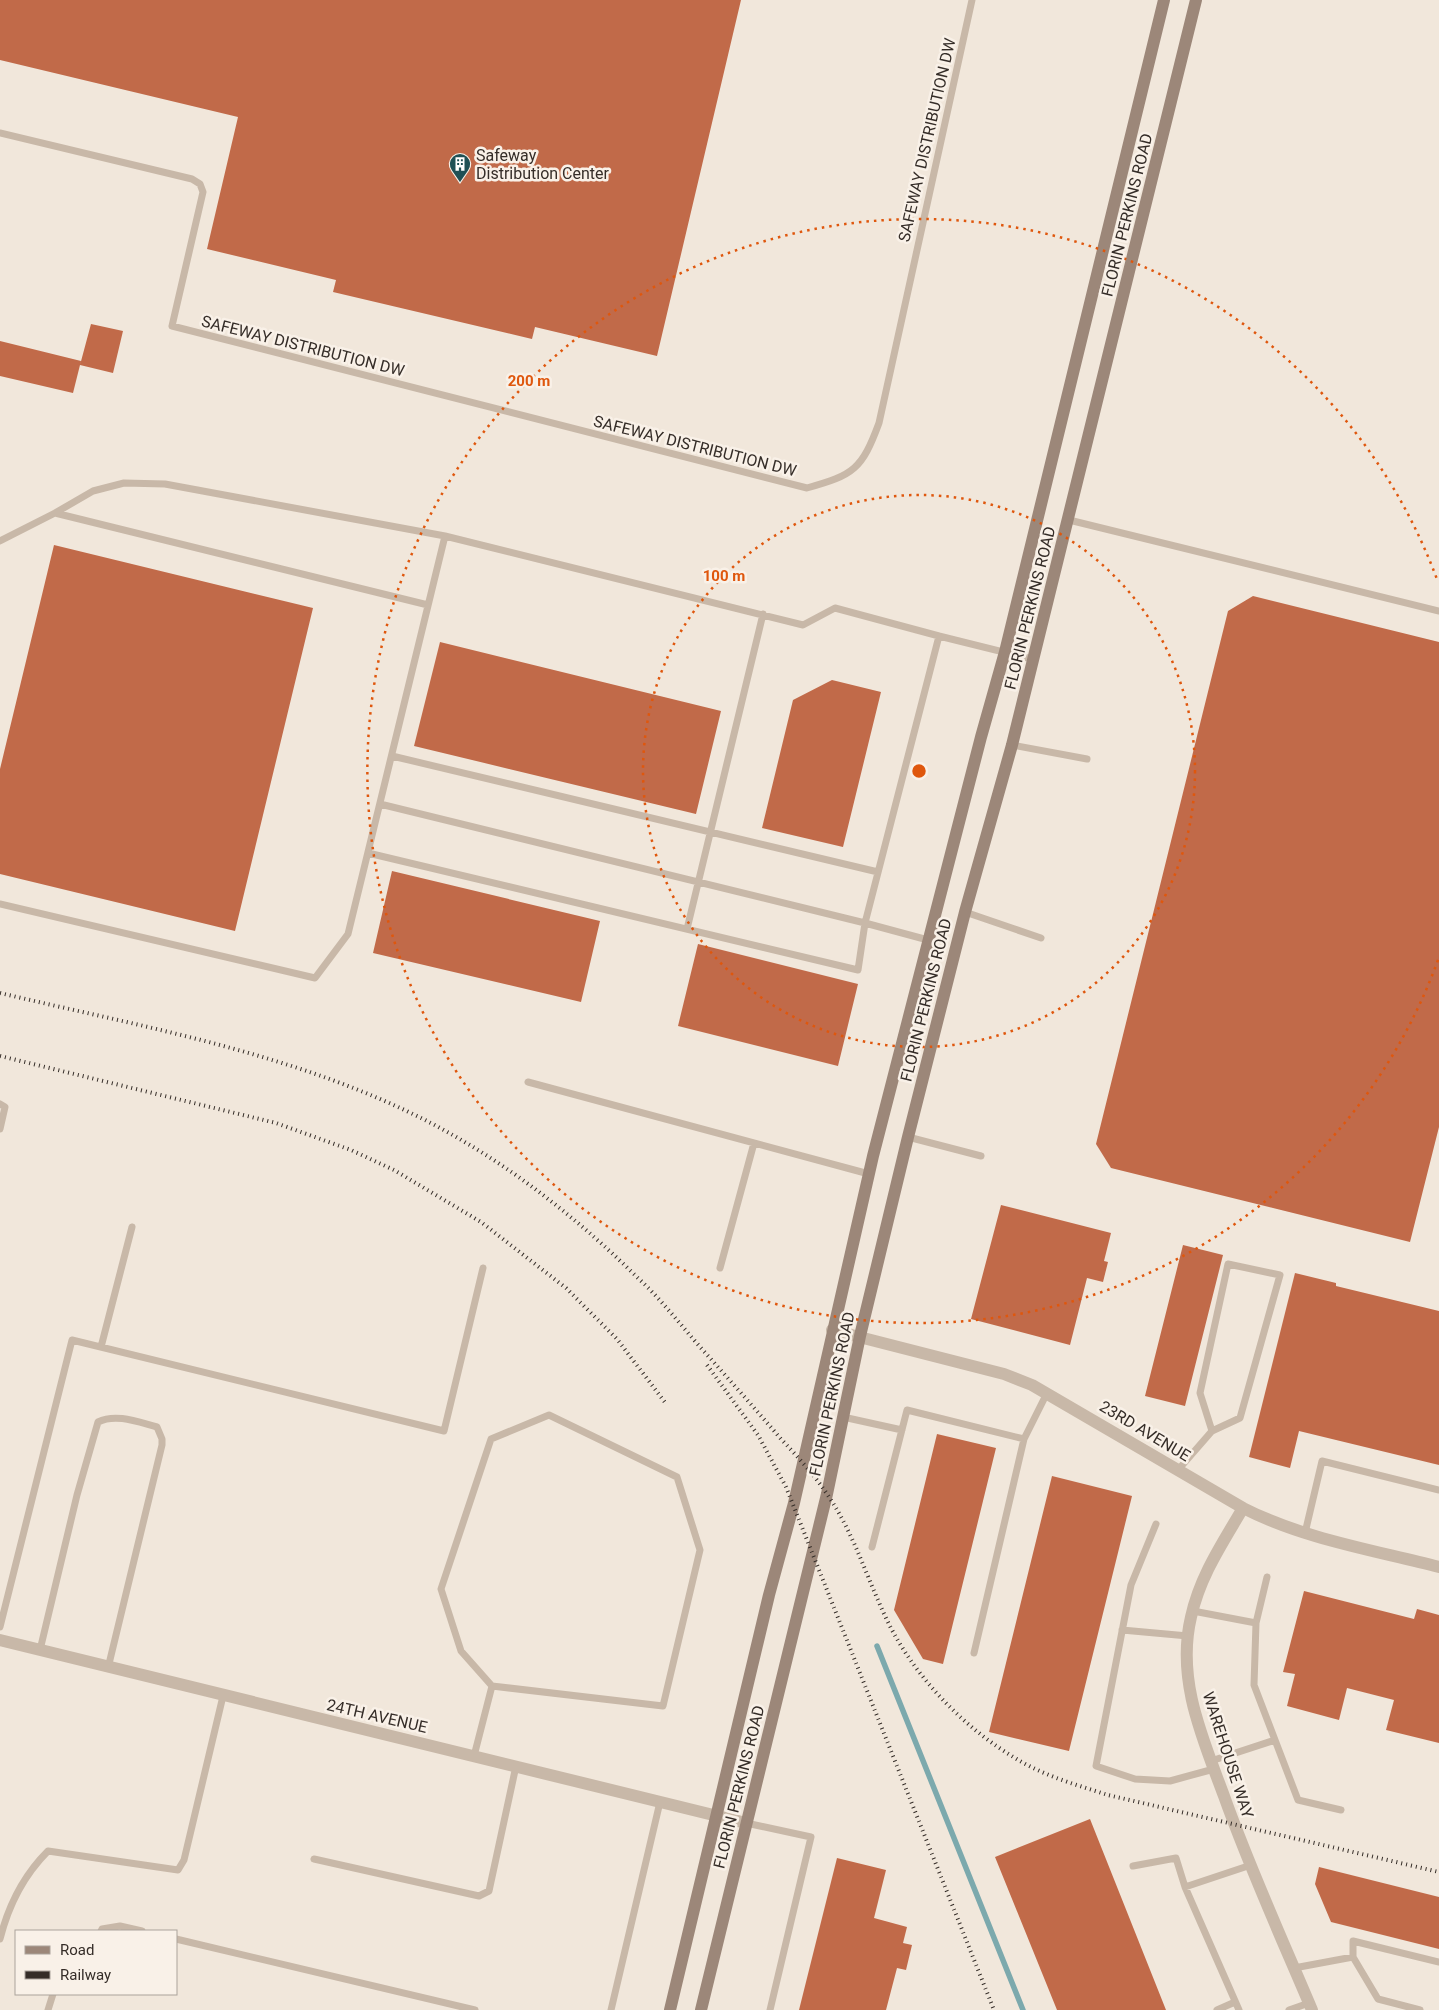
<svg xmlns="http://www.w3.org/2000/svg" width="1439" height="2010" font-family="Roboto,sans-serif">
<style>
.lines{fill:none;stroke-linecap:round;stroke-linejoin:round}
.stream{stroke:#7ca9ad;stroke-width:5.5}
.building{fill:#c16a49}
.service{stroke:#c8b8a8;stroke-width:7}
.minor{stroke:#c8b8a8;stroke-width:12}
.secondary{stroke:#9c8779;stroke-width:12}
.rail{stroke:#352d28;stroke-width:4;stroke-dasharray:1 4;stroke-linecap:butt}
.ring{fill:none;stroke:#df570d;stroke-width:2.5;stroke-dasharray:2.5 5}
.labels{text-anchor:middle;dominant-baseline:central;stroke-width:5;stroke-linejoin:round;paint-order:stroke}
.street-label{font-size:16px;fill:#352d28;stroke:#f9f1e8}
.poi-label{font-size:16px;fill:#352d28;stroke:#f9f1e8;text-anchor:start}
.centre{fill:#df570d;stroke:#f9f1e8;stroke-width:2.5}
.ring-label{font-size:15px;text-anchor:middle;font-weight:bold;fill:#df570d;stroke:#f9f1e8;stroke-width:5;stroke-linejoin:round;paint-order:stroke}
</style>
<rect width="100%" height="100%" fill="#f1e7db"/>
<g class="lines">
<path class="stream" d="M 877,1646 L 1023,2010"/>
</g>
<path class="building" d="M 0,0 L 741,0 L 657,356 L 535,327 L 532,339 L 333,292 L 336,280 L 207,249 L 238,117 L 0,60 Z
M 91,324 L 123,331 L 113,373 L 80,365 Z
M 0,341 L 81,361 L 73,393 L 0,376 Z
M 54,545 L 313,608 L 235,931 L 0,874 L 0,769 Z
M 1253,596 L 1439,642 L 1439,1127 L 1410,1242 L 1111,1168 L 1096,1144 L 1228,611 Z
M 440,642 L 721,711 L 696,814 L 414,746 Z
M 832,680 L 881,692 L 843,847 L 762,828 L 793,700 Z
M 392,871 L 600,921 L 581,1002 L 373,953 Z
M 698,944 L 858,984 L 838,1066 L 678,1026 Z
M 1001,1205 L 1111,1233 L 1104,1261 L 1108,1262 L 1103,1282 L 1087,1278 L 1070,1345 L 971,1319 Z
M 1183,1245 L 1223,1255 L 1185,1406 L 1145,1396 Z
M 1295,1273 L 1336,1283 L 1336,1286 L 1439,1311 L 1439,1465 L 1299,1431 L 1290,1468 L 1249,1457 Z
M 937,1434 L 996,1448 L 943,1664 L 923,1659 L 894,1610 Z
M 1052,1476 L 1132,1496 L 1069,1751 L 989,1732 Z
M 1304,1591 L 1414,1619 L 1417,1609 L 1439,1615 L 1439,1743 L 1386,1730 L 1394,1700 L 1347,1688 L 1339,1720 L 1287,1706 L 1295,1674 L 1283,1672 Z
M 1090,1819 L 1166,2010 L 1057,2010 L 995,1857 Z
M 837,1858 L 886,1870 L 874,1918 L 907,1927 L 903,1943 L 912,1945 L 906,1970 L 897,1968 L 886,2010 L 799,2010 Z
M 1319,1867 L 1439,1897 L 1439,1949 L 1331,1922 L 1315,1884 Z"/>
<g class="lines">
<path class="service" d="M 0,133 L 192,179 L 200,184 L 203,192 L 172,326 L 807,488 C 854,475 862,469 879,423 L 972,0
M 55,513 L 428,605
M 1069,520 L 1439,611
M 0,541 L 55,513 L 93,491 L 124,483 L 165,484 L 445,536 L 803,625 L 835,608 L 939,636 L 865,923 L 928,940
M 939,636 L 1032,659
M 1012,745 L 1087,759
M 392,756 L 878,872
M 368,853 L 858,970 L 865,923 L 380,804
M 0,904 L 315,978 L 348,934 L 445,536
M 965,912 L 1041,938
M 687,929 L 763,614
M 528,1082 L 869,1174
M 0,1104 L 5,1107 L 0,1129
M 908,1137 L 981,1156
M 720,1268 L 754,1143
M 101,1347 L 132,1227
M 843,1417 L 902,1430
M 1178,1470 L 1212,1431 L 1240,1418 L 1280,1275 L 1228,1264 L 1200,1393 L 1212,1431
M 1156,1524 L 1131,1585 L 1096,1766 L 1135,1779 L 1170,1781 L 1214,1769
M 1305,1533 L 1322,1461 L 1439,1490
M 872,1547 L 907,1410 L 1024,1439
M 1267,1577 L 1256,1623 L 1254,1685 L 1275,1740
M 1193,1611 L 1256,1623
M 0,1627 L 72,1340 L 444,1431 L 483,1268
M 1122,1630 L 1188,1636
M 40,1650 L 77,1495 L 98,1422 C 116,1413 138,1422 157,1427 L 162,1439 L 162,1445 L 108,1668
M 974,1653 L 1024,1439 L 1047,1393
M 474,1756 L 492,1686 L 461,1651 L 441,1589 L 491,1439 L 549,1415 L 677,1477 L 700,1550 L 663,1706 L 492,1686
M 1211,1761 L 1275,1740 L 1298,1800 L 1341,1810
M 746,1823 L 811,1837 L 770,2010
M 314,1859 L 479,1896 L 489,1891 L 516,1766
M 1133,1866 L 1176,1858 L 1185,1887 L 1251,1865
M 1185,1887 L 1239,2010
M 101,1931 L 102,1929 L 120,1926 L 142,1931
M 0,1939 C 8,1907 24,1875 48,1851 L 178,1870 L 184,1860 L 223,1696
M 176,1939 L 475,2010
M 1353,1957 L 1378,1999 L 1420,2010
M 1294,1968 L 1353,1957 L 1353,1941 L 1439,1962
M 48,2010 L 53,1994
M 611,2010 L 660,1802
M 1217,2010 L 1235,2002
M 1289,2010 L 1309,2003"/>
<path class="minor" d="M 832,1330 L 1004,1374 L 1032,1385 L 1243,1508 C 1304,1539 1373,1550 1439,1567
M 1243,1508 C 1222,1544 1200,1576 1191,1617 C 1176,1680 1203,1739 1224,1796 C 1250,1869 1282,1939 1312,2010
M 0,1640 L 746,1823"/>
<path class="secondary" d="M 670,2010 L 769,1595 L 794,1503 L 873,1156 L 981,737 L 1005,652 L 1164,0
M 701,2010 L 827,1494 L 860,1336 L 908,1137 L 965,912 L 1012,745 L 1196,0"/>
<path class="rail" d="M 0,993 C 143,1027 293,1053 425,1120 C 505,1161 575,1216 638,1278 C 664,1302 686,1332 710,1358 C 734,1385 758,1412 781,1439 C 799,1458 817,1478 831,1500 C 857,1540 870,1588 892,1630 C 920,1682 965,1728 1015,1758 C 1044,1776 1077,1785 1108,1795 L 1439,1872
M 0,1056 L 276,1123 L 351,1150 L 394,1170 L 481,1222 L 566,1288 L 617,1339 L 667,1405
M 707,1365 L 758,1435 L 786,1487 L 994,2010"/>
</g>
<g class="ring">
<circle cx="919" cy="771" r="276"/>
<path d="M1438 960A552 552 0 1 1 1438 582"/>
</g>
<defs>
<g id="building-pin" transform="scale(1.125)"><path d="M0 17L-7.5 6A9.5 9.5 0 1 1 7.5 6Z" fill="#1f5055" stroke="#f9f1e8"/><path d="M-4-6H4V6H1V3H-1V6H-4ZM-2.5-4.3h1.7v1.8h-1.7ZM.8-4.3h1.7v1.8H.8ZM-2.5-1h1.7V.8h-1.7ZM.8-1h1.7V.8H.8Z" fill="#fff"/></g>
</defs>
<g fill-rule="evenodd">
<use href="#building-pin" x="460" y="164"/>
</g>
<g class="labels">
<g class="street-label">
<text transform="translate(927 140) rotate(-77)">SAFEWAY DISTRIBUTION DW</text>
<text transform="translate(1127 215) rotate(-76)">FLORIN PERKINS ROAD</text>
<text transform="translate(303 346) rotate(14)">SAFEWAY DISTRIBUTION DW</text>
<text transform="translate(695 446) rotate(14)">SAFEWAY DISTRIBUTION DW</text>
<text transform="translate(1030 608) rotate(-76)">FLORIN PERKINS ROAD</text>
<text transform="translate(926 1000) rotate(-76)">FLORIN PERKINS ROAD</text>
<text transform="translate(832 1394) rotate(-78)">FLORIN PERKINS ROAD</text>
<text transform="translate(1145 1431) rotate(31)">23RD AVENUE</text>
<text transform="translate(377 1716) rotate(13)">24TH AVENUE</text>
<text transform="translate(1228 1755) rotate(72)">WAREHOUSE WAY</text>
<text transform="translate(739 1787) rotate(-76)">FLORIN PERKINS ROAD</text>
</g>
<g class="poi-label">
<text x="476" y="155">Safeway<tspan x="476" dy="18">Distribution Center</tspan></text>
</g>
</g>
<circle cx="919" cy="771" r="8" class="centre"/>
<g class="ring-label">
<text x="529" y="386">200 m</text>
<text x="724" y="581">100 m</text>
</g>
<rect x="15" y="1930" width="162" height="65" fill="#f9f1e8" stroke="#aba39b"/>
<rect x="25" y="1946" width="25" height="8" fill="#9c8779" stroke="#aba39b"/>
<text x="60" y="1955" font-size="15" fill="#352d28">Road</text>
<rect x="25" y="1971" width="25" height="8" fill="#352d28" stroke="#aba39b"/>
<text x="60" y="1980" font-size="15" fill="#352d28">Railway</text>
</svg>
